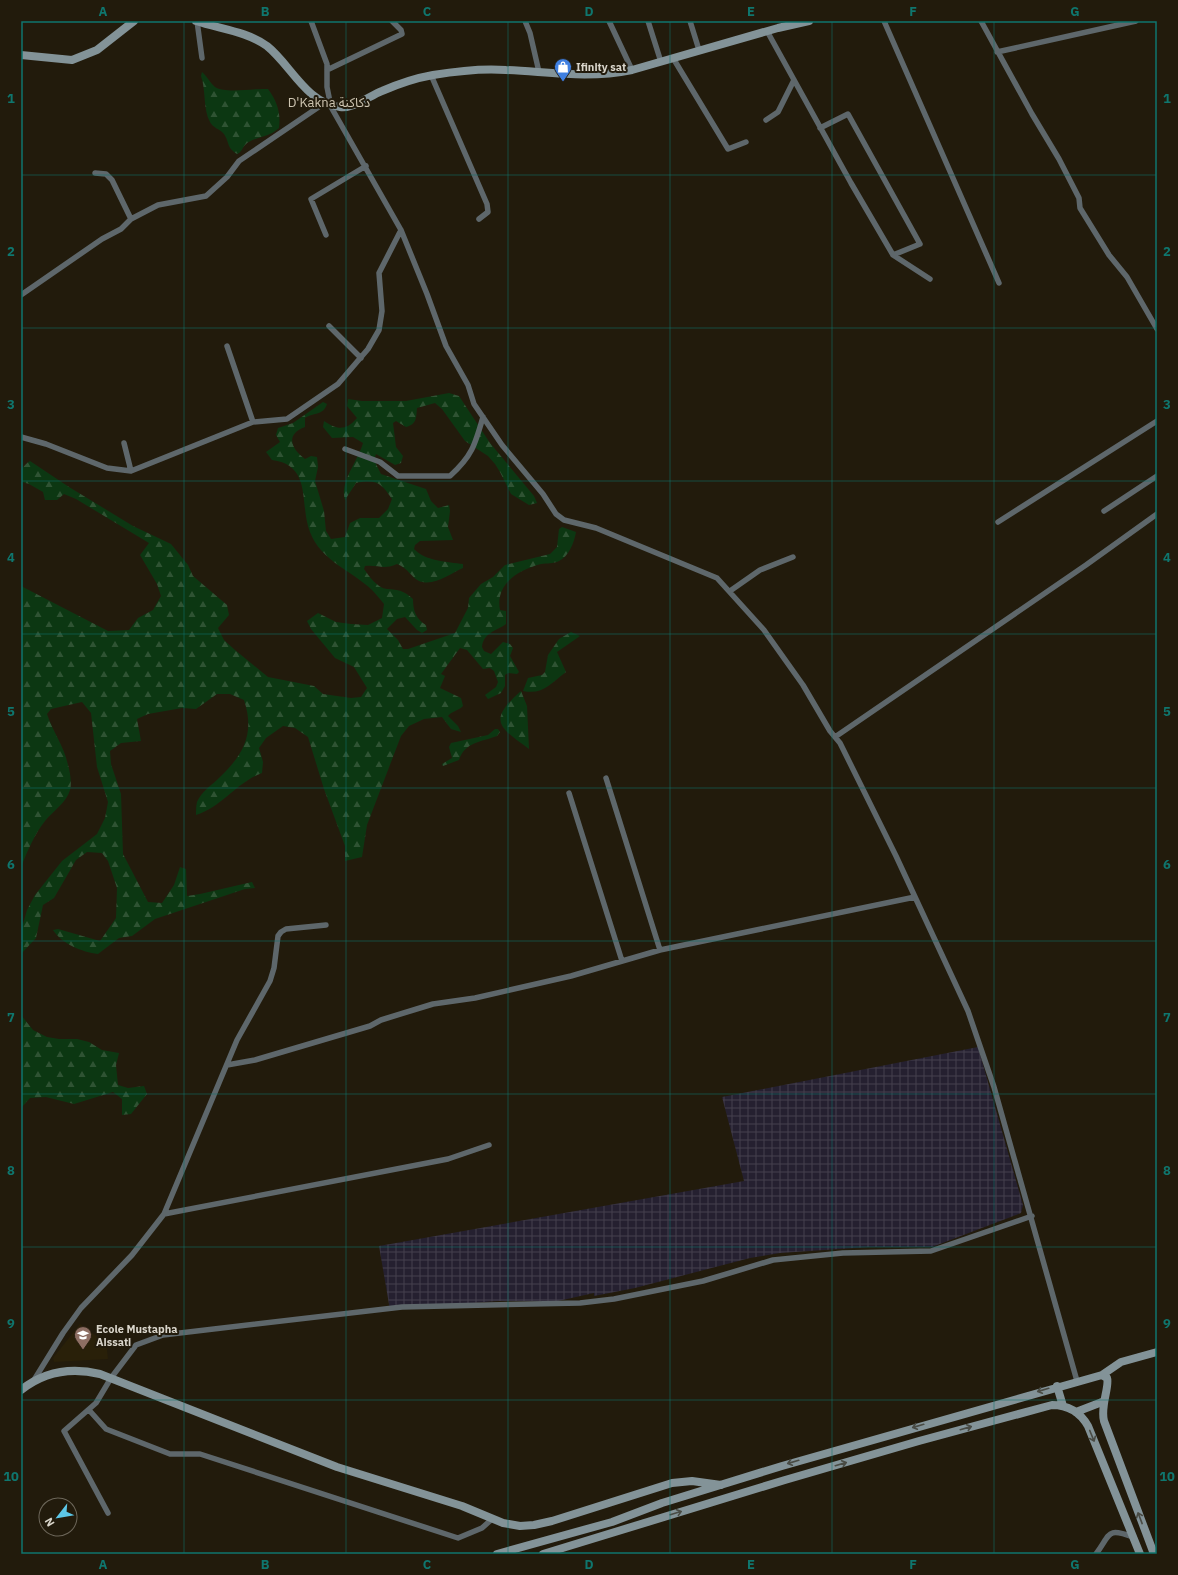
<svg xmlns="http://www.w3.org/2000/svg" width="1178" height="1575" font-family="'IBM Plex Sans','Noto Sans Arabic',sans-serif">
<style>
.industrial{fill:url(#industrial-grid)}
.built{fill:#292009}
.forest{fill:url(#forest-firs)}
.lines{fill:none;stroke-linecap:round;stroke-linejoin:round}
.street{stroke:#5e676b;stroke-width:5.5}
.secondary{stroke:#839398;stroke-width:8}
.oneway{stroke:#494b44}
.grid{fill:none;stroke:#0f766e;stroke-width:1;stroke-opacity:0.55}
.labels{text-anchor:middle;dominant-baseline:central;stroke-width:4;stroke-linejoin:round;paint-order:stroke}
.poi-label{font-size:11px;font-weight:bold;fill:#dad6cc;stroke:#221b0c;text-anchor:start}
.quarter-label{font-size:13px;fill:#cec5b1;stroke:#221b0c}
.neatline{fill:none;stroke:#0f766e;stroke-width:1.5}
.grid-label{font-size:13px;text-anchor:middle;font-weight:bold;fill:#0f766e}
</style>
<defs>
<pattern id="industrial-grid" width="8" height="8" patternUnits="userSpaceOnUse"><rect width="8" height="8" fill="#252030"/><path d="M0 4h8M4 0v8" fill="none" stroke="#44404d"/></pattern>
<pattern id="forest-firs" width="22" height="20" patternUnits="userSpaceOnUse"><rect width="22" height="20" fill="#0c3712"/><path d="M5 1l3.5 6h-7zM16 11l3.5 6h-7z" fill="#2f5333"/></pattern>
</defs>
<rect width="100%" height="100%" fill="#221b0c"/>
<path class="industrial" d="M 978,1047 L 1023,1205 L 1021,1213 L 932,1247 L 869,1247 L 780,1253 L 750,1258 L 635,1288 L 594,1296 L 594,1293 L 558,1301 L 497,1301 L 390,1310 L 379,1246 L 744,1181 L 722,1097 Z"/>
<path class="built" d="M 80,1324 L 103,1341 L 106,1341 L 108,1359 L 54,1362 L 53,1358 Z"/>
<path class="forest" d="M 202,72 C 207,76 210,83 215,87 C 226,94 255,88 268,89 C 277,101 281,113 279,128 C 267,139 254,136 245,145 C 242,148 242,152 237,154 C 226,147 230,143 224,134 C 220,129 213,128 210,122 C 203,110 206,89 201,76 Z
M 449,393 L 459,396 L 490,443 L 534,496 L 537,503 L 529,505 L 511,494 L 500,472 L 495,464 L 488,456 L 465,441 L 442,409 L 435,403 L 417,408 C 416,418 417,424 406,427 L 396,421 L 393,423 L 396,447 L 403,456 L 401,463 L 395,465 L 376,454 L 374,460 L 381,474 L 426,489 L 431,501 L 438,508 L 449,505 L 450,511 L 448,527 L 453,540 L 420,541 L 415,545 L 414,549 C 425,561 448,562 463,564 L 463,568 C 451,573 434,587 419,581 C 412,578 408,568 397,564 C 383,570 380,565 365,566 L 364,569 C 369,576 377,588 387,589 C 399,590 403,590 413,599 C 413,611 416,619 426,625 L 427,630 L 422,633 L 417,630 L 405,617 L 397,619 L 387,629 L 398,640 L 403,649 L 408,649 L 455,633 L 468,608 L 469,598 L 481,584 L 493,577 L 505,565 L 550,554 L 557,547 L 559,529 L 562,527 L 576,532 C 574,543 569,556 559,561 C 553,564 547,563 541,564 C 518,570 495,584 500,610 L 506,611 L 506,624 C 495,632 484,632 482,647 L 484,651 L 491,654 L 503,642 L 510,644 L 513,648 L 510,656 L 519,672 L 517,674 L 508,673 L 505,675 L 505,686 L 501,693 L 488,699 L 485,695 L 496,687 L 498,682 L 494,671 L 490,668 L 483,669 L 467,650 L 460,648 L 441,674 L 445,676 L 440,688 L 461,698 L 463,706 C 458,711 452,711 448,716 L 458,726 L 461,732 L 451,729 L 442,717 L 424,719 L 409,726 L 401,736 L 367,825 L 362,857 L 345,861 L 345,846 L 324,789 L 308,737 L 295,728 L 283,726 L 266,738 L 259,748 L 263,762 L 262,773 C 237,782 222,807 196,815 C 196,811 196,806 197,802 C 201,792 212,785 220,777 C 244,754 255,733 244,700 L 230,694 L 217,694 L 196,709 L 182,708 L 148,714 L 137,719 L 141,741 L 121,743 L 110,751 L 111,764 L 121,794 L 123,854 L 148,902 L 162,903 L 174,885 L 180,867 L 186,869 L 187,896 L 200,894 L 252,882 L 255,888 L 245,889 L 155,919 L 132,936 L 119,938 L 98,954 C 82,952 62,944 53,930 L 58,929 L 100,941 L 116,918 L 117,888 L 108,861 L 102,853 L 87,852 L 76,860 L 54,898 L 43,905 L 36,938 L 21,954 L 21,931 L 27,910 L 35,895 L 62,861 L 97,834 L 105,818 L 108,802 L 97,767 L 91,713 L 82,702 L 51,709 L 47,714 C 53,732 64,746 68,765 C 70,771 72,784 70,790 C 67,802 53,811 45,821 C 34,835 28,850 21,867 L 21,586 L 108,631 L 129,630 L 138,618 L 153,610 L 161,596 L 157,584 L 140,555 L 149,543 L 76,499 L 64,494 L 57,500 L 45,500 L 43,492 L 29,484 L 22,482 C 20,471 21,467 30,461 L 69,487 L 133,526 L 171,544 L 188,565 L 193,576 L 227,605 L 229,615 L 218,628 L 224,640 L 235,650 L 268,677 L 314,686 L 323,694 L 351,698 L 361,697 L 367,688 L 354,667 L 335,658 L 311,629 L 307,621 L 318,613 L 336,622 L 351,624 L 368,625 L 382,618 L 384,604 C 380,599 376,594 372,590 C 351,570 321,561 310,532 C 299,505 313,465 272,460 L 266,452 L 280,442 L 276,435 L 278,428 L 293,423 L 323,402 L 327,404 C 323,416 314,412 305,418 L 305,427 C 285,434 291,449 305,459 L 311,456 L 317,457 L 318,467 L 315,481 L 324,511 L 326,531 L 331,539 L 345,537 L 350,523 L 360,518 L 379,518 L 388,509 L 392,499 C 381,483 377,479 356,483 L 345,500 C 339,483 358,461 363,443 L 353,437 L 332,438 L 323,427 L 324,421 C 337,430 346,431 357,418 L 347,406 L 348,399 L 362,401 L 406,401 Z
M 571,632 L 580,636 L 557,652 L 566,672 C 550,684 543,695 523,691 L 528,678 L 542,675 L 545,672 L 548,655 L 559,639 Z
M 521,691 L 527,706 L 529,749 C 499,727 487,721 521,691 Z
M 495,729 L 498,729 L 500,732 L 497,736 C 481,742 465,742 459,760 L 443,766 L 442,764 L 452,758 L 449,747 L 451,743 L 488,735 Z
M 21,1015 L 33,1030 L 47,1037 L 59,1039 L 77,1039 L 89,1042 L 102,1050 L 119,1053 L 116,1065 L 118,1085 L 128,1088 L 144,1086 L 147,1094 L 131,1114 L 122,1115 L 122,1099 L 113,1092 L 74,1104 L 46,1097 L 30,1098 L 21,1108 Z"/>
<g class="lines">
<path class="street" d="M 197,21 L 202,58
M 311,21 L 327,64 L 327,87 L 331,107 L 401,230 L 427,294 L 446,346 L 468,385 L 474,404 L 502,445 L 543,494 L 556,514 L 564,520 L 596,528 L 717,578 L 764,630 L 803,685 L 830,731 L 840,743 L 896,856 L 968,1011 L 994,1087 L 1077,1381
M 525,21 L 530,33 L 539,72
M 609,21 L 632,70
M 648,21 L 661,62
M 690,21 L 699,50
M 884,21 L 999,283
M 981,21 L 1032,114 L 1059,159 L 1079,198 L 1080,208 L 1109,255 L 1127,277 L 1157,329
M 767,31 L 851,183 L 893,255 L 930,279
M 997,52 L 1136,21
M 673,58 L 728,149 L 746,142
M 327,70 L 402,34 L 401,30 L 392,21
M 431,75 L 487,204 L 488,212 L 479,219
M 766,120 L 778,112 L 794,80
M 820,128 L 848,114 L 920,244 L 893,255
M 95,173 L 106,174 L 112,180 L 131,219
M 326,235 L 311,199 L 366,166
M 21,295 L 102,239 L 121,229 L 131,219 L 158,205 L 206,196 L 227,177 L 239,161 L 326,102
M 329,326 L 361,358
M 227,346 L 253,422
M 21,437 L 46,444 L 107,468 L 131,471 L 253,422 L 287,419 L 338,384 L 368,349 L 379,330 L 382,311 L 379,273 L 401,230
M 124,443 L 131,471
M 345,449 L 380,462 L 398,476 L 450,476 C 472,456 475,445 483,417
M 1104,511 L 1157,476
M 998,522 L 1157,421
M 730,591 L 760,570 L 793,557
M 835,737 L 1086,565 L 1157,514
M 606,778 L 660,950
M 569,793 L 622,961
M 227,1065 L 255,1060 L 370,1026 L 381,1020 L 433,1004 L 475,998 L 571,976 L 660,950 L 915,897
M 164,1214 L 448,1159 L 489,1145
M 34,1380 L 63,1333 L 81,1308 L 132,1255 L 164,1214 L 237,1040 L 270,981 L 274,968 L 278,936 L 281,932 L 286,929 L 326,925
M 89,1410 L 106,1429 L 170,1454 L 200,1454 L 458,1538 L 482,1528 L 492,1519
M 108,1513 L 64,1431 L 96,1403 L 111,1378 L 136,1345 L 163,1335 L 402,1307 L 580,1303 L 614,1299 L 703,1281 L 773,1260 L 843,1253 L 931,1251 L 1032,1216
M 1096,1554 C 1111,1534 1106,1527 1133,1537"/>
<path class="secondary" d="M 196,21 C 220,29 246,31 267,46 C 291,65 306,103 340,107 C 354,109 369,96 382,91 C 398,84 416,78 433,75 C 457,71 481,68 506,70 C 550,72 588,79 632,70 L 778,28 L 809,21
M 21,55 L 72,60 L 97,50 L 134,21
M 1102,1375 L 1121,1362 L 1157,1352
M 1057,1386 L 1063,1406
M 21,1390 C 45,1371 71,1367 100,1374 L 337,1467 L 462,1506 L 503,1523 L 520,1526 L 534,1525 L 552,1521 L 672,1483 L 692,1481 L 721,1485
M 1076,1412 L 1102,1402
M 497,1554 L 612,1522 L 662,1503 L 782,1466 L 1102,1375 L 1107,1378 C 1110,1386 1100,1406 1104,1421 L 1154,1554
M 543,1554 L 785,1480 L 919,1441 L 1052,1405 C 1068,1405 1080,1412 1088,1426 L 1140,1554"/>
</g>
<defs><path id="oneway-shaft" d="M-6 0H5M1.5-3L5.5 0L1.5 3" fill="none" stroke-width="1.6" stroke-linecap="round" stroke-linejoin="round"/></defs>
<g class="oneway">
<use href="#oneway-shaft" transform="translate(1043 1390) rotate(164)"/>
<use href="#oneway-shaft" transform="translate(918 1426) rotate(164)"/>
<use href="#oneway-shaft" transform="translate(966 1428) rotate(-16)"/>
<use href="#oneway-shaft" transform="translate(1092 1436) rotate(68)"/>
<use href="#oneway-shaft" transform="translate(793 1462) rotate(164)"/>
<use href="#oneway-shaft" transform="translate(841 1464) rotate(-16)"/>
<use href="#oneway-shaft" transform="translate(676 1513) rotate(-17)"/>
<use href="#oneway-shaft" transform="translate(1140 1518) rotate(-111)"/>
</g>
<path class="grid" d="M 184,21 L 184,1554M 346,21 L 346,1554M 508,21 L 508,1554M 670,21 L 670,1554M 832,21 L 832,1554M 994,21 L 994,1554M 21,175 L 1157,175M 21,328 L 1157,328M 21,481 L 1157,481M 21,634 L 1157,634M 21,788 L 1157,788M 21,941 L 1157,941M 21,1094 L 1157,1094M 21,1247 L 1157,1247M 21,1400 L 1157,1400"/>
<defs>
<g id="shop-pin" transform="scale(0.9)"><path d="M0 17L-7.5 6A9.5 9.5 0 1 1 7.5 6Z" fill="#3f7fe0" stroke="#221b0c"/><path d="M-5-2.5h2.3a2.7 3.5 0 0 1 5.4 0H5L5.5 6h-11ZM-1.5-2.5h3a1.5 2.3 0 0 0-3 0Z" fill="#fff"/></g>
<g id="school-pin" transform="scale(0.9)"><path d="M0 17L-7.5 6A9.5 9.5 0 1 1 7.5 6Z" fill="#8d6e63" stroke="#221b0c"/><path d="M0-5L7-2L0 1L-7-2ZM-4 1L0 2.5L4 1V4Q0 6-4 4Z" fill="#fff"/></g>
</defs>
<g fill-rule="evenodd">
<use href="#shop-pin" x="563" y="67"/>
<use href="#school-pin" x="83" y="1335"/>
</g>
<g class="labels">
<g class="poi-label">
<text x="576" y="67">Ifinity sat</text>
<text x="96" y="1329">Ecole Mustapha<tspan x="96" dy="13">Aissati</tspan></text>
</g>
<g class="quarter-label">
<text x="329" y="102">D'Kakna دكاكنة</text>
</g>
</g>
<rect width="1178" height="1575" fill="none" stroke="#221b0c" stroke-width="44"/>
<g transform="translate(58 1517) rotate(239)"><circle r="19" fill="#221b0c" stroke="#6c6659"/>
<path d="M0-3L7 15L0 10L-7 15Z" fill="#5dc7e8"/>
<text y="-6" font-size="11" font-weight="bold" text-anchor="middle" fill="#dad6cc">N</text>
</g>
<rect x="22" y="22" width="1134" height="1531" class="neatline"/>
<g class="grid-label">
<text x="103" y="16">A</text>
<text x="265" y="16">B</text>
<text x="427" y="16">C</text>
<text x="589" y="16">D</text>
<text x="751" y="16">E</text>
<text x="913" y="16">F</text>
<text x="1075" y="16">G</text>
<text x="11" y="103">1</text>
<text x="1167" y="103">1</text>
<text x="11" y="256">2</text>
<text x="1167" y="256">2</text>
<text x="11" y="409">3</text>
<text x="1167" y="409">3</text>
<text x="11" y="562">4</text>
<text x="1167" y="562">4</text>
<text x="11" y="716">5</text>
<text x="1167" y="716">5</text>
<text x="11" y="869">6</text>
<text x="1167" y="869">6</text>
<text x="11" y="1022">7</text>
<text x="1167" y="1022">7</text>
<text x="11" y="1175">8</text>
<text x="1167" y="1175">8</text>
<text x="11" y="1328">9</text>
<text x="1167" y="1328">9</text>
<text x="11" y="1481">10</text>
<text x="1167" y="1481">10</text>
<text x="103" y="1569">A</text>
<text x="265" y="1569">B</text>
<text x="427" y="1569">C</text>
<text x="589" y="1569">D</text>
<text x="751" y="1569">E</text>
<text x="913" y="1569">F</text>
<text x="1075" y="1569">G</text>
</g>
</svg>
